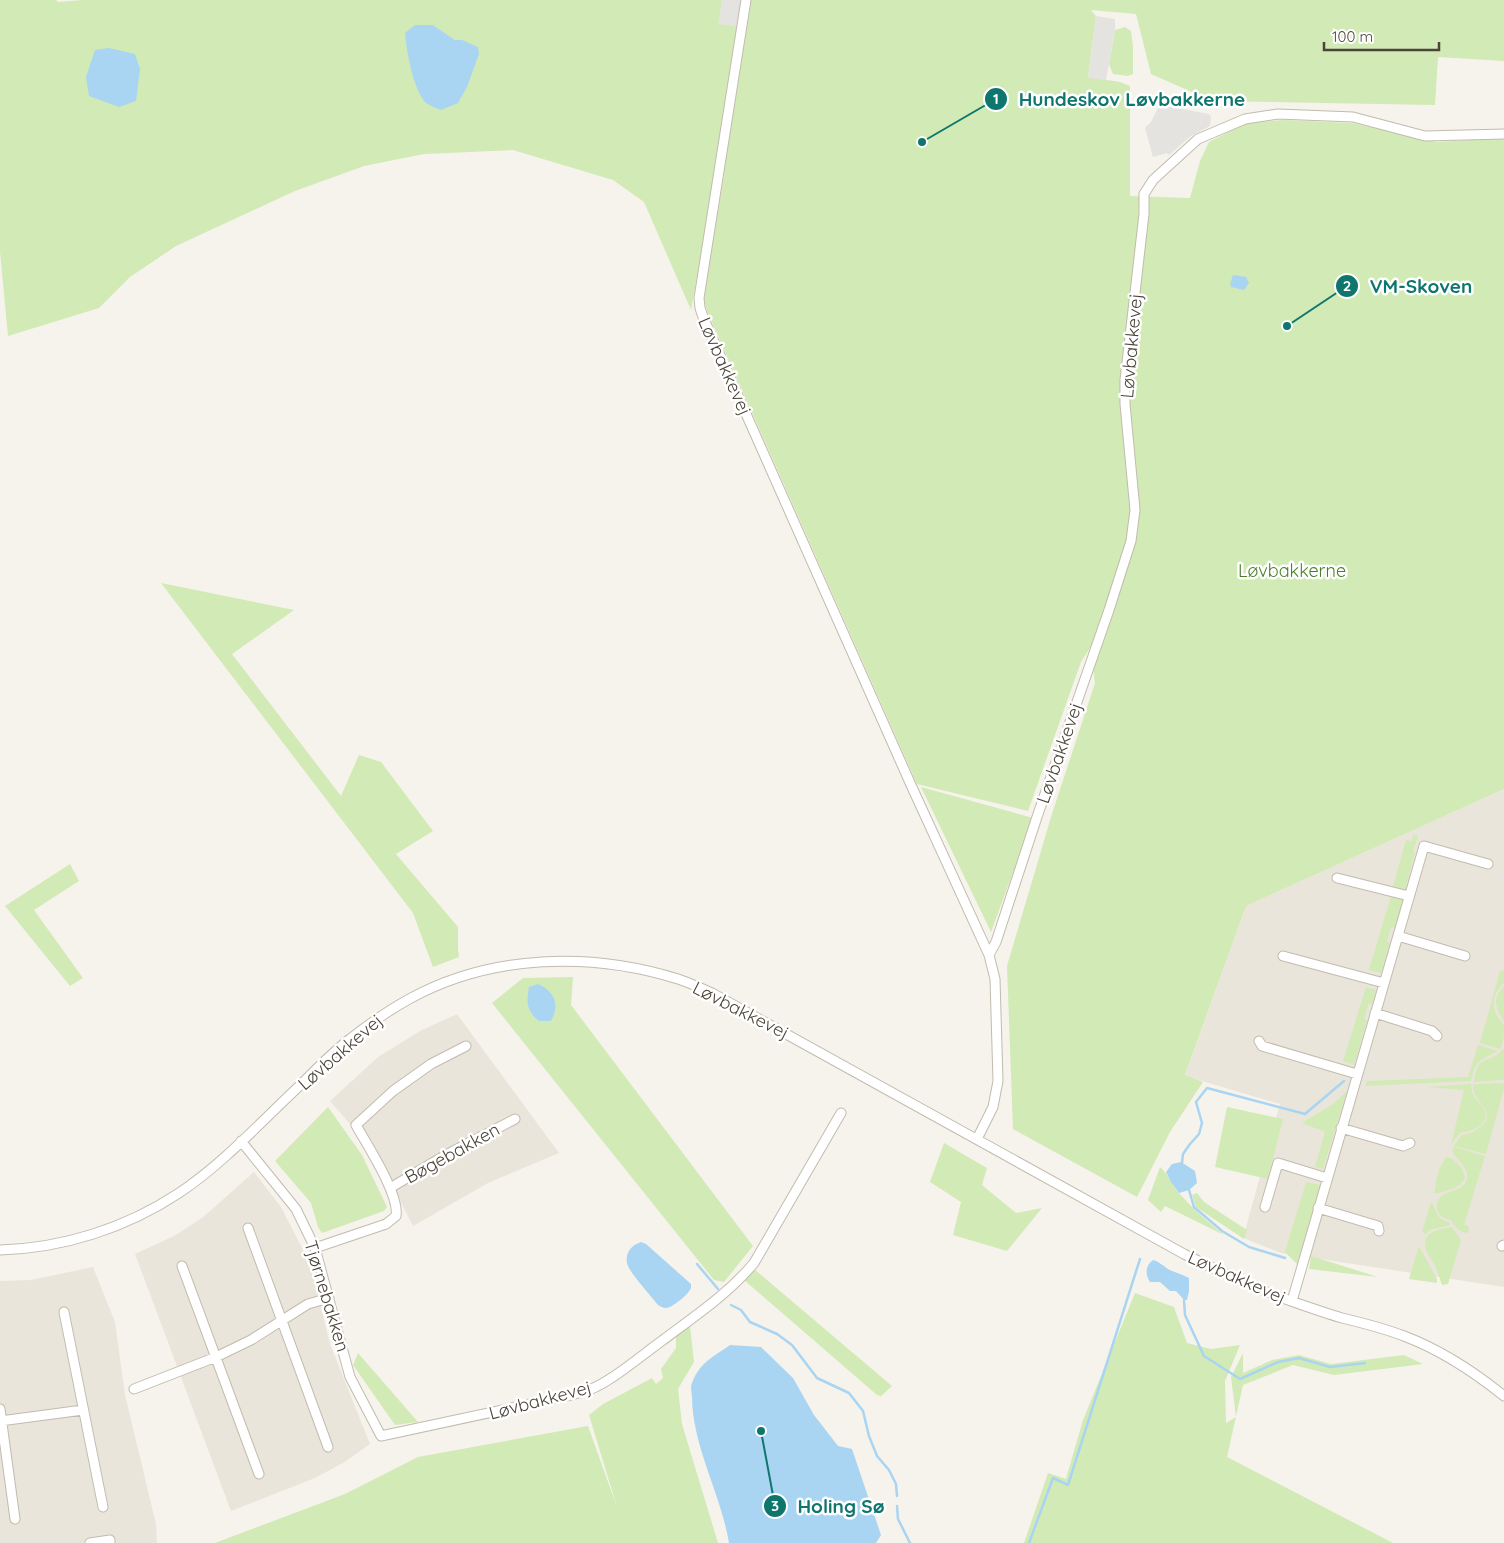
<svg xmlns="http://www.w3.org/2000/svg" width="1504" height="1543" font-family="Quicksand,sans-serif">
<style>
.residential{fill:#eae5da}
.green{fill:#d2eab5;fill-rule:evenodd}
.parking{fill:#e5e3e0}
.water{fill:#a9d4f2}
.lines{fill:none;stroke-linecap:round;stroke-linejoin:round}
.stream{stroke:#a9d4f2;stroke-width:2.5}
.minor-casing{stroke:#c2bbae;stroke-width:11}
.minor{stroke:#fff;stroke-width:9}
.labels{text-anchor:middle;dominant-baseline:central;stroke-width:5;stroke-linejoin:round;paint-order:stroke}
.street-label{font-size:18px;fill:#4b4439;stroke:#fff}
.park-label{font-size:18px;fill:#4a7f2a;stroke:#fff}
.leader{fill:none;stroke:#0f766e;stroke-width:2}
.callout-dot{fill:#0f766e;stroke:#fff;stroke-width:2}
.mark-label{font-size:15px;text-anchor:middle;font-weight:bold;fill:#fff}
.callout-label{font-size:19px;text-anchor:middle;font-weight:bold;fill:#0f766e;stroke:#fff;stroke-width:5;stroke-linejoin:round;paint-order:stroke}
</style>
<rect width="100%" height="100%" fill="#f6f3ec"/>
<path class="residential" d="M 1504,789 L 1504,1287 L 1281,1253 L 1243,1238 L 1280,1104 L 1185,1076 L 1246,906 Z
M 457,1014 L 559,1153 L 488,1183 L 413,1226 L 377,1155 L 330,1101 L 378,1057 L 420,1031 Z
M 254,1172 L 281,1207 L 302,1248 L 314,1279 L 330,1344 L 370,1444 L 343,1463 L 315,1478 L 231,1511 L 135,1254 L 174,1236 L 202,1218 Z
M 93,1267 L 115,1322 L 125,1395 L 156,1524 L 157,1543 L 0,1543 L 0,1281 L 31,1280 Z"/>
<path class="green" d="M 0,0 L 56,0 L 58,2 L 83,0 L 722,0 L 719,24 L 743,0 L 1504,0 L 1504,61 L 1438,57 L 1435,105 L 1212,101 L 1151,74 L 1136,14 L 1091,10 L 1096,16 L 1088,77 L 1120,82 L 1130,86 L 1130,196 L 1190,198 L 1200,161 L 1209,142 L 1246,123 L 1284,120 L 1352,123 L 1436,142 L 1504,138 L 1504,789 L 1246,906 L 1185,1075 L 1203,1082 L 1170,1132 L 1137,1197 L 1013,1129 L 1007,966 L 1051,817 L 1095,683 L 1090,648 L 1081,662 L 1028,811 L 917,784 L 707,311 L 703,297 L 724,176 L 715,174 L 691,310 L 644,202 L 613,180 L 513,150 L 424,154 L 364,166 L 295,191 L 176,246 L 130,277 L 99,308 L 8,336 L 0,252 ZM 433,25 L 455,40 L 462,40 L 427,104 Z
M 1125,27 L 1131,31 L 1133,47 L 1133,74 L 1128,76 L 1113,74 L 1109,64 L 1115,30 Z
M 161,583 L 294,610 L 232,654 L 341,796 L 359,755 L 381,762 L 433,831 L 396,854 L 458,927 L 458,949 L 459,957 L 433,967 L 413,913 Z
M 921,787 L 1033,818 L 991,932 Z
M 1413,835 L 1418,836 L 1413,851 L 1415,852 L 1405,890 L 1393,886 L 1406,840 L 1412,841 Z
M 70,864 L 79,881 L 34,910 L 83,978 L 70,986 L 5,906 Z
M 1391,896 L 1404,900 L 1397,928 L 1391,927 L 1387,942 L 1390,943 L 1381,973 L 1369,970 Z
M 1504,970 L 1504,983 C 1494,991 1491,1004 1497,1016 C 1499,1019 1503,1023 1504,1026 C 1504,1033 1504,1043 1500,1049 L 1480,1043 L 1500,971 Z
M 573,977 L 571,1005 L 753,1246 L 724,1282 L 714,1280 L 492,1003 L 523,978 Z
M 1504,986 L 1504,1022 C 1496,1008 1491,1000 1504,986 Z
M 1366,987 L 1376,990 L 1372,1004 L 1369,1003 L 1364,1019 L 1367,1020 L 1354,1065 L 1343,1061 Z
M 1478,1045 L 1498,1051 C 1480,1060 1475,1061 1471,1081 L 1365,1086 L 1367,1081 L 1468,1077 Z
M 1504,1048 L 1504,1080 L 1474,1082 C 1477,1052 1491,1065 1504,1048 Z
M 1504,1083 L 1504,1088 L 1486,1154 L 1453,1146 L 1462,1135 C 1470,1134 1474,1132 1480,1127 C 1497,1114 1478,1104 1474,1092 C 1473,1090 1473,1087 1473,1084 Z
M 1471,1084 C 1471,1088 1472,1093 1474,1096 C 1476,1101 1481,1104 1484,1109 C 1491,1126 1471,1131 1460,1133 L 1451,1145 L 1464,1090 L 1426,1087 Z
M 1347,1091 L 1323,1169 L 1315,1167 L 1325,1132 L 1302,1123 L 1333,1104 Z
M 328,1107 L 362,1155 L 387,1207 L 384,1211 L 322,1233 L 318,1227 L 311,1203 L 275,1161 Z
M 1227,1107 L 1283,1119 L 1268,1179 L 1215,1167 Z
M 944,1143 L 987,1168 L 982,1185 L 1016,1213 L 1042,1208 L 1007,1251 L 953,1235 L 961,1202 L 930,1182 Z
M 1454,1147 L 1485,1156 L 1464,1225 L 1469,1227 L 1468,1233 C 1459,1232 1455,1228 1451,1220 C 1448,1219 1443,1218 1441,1216 C 1434,1210 1436,1199 1443,1195 C 1451,1190 1465,1190 1467,1178 C 1469,1167 1456,1160 1452,1151 Z
M 1446,1156 C 1455,1159 1464,1168 1465,1178 C 1459,1190 1447,1190 1434,1194 L 1438,1172 Z
M 1160,1167 C 1168,1174 1172,1184 1178,1192 C 1192,1208 1208,1222 1224,1235 L 1165,1206 L 1161,1212 L 1148,1200 Z
M 1306,1182 L 1321,1185 L 1297,1264 L 1285,1252 Z
M 1197,1193 L 1204,1202 L 1247,1230 L 1244,1239 L 1196,1207 L 1192,1195 Z
M 1431,1202 C 1440,1213 1432,1216 1450,1223 L 1450,1225 L 1430,1230 L 1426,1234 L 1422,1232 Z
M 1452,1227 L 1461,1240 L 1448,1284 L 1442,1285 C 1440,1280 1439,1275 1437,1270 C 1432,1258 1415,1242 1433,1232 C 1438,1229 1446,1228 1452,1227 Z
M 1419,1246 L 1437,1279 L 1437,1283 L 1409,1279 Z
M 1311,1255 L 1311,1256 L 1378,1277 L 1309,1269 Z
M 754,1269 L 892,1386 L 881,1396 L 877,1395 L 744,1280 Z
M 1135,1293 L 1174,1307 L 1187,1343 L 1211,1349 L 1240,1345 L 1225,1381 L 1226,1423 L 1236,1417 L 1231,1377 L 1243,1353 L 1243,1373 L 1272,1360 L 1299,1355 L 1331,1364 L 1404,1355 L 1423,1364 L 1334,1375 L 1293,1365 L 1243,1385 L 1227,1457 L 1393,1543 L 1024,1543 L 1048,1473 L 1066,1479 L 1083,1420 Z
M 690,1326 L 694,1362 L 678,1389 L 682,1424 L 718,1543 L 215,1543 L 345,1494 L 418,1457 L 588,1426 L 617,1507 L 589,1415 L 603,1404 L 652,1378 L 656,1384 L 663,1378 L 661,1369 L 676,1348 L 676,1336 Z
M 358,1353 L 418,1422 L 395,1425 L 353,1365 Z"/>
<path class="parking" d="M 722,0 L 744,0 L 739,27 L 718,24 Z
M 1096,16 L 1115,19 L 1115,30 L 1106,80 L 1088,78 Z
M 1167,106 L 1209,114 L 1211,117 L 1210,126 L 1191,136 L 1169,155 L 1167,153 L 1153,157 L 1145,128 L 1151,122 L 1158,108 Z"/>
<path class="water" d="M 415,25 L 433,25 L 455,40 L 462,40 L 478,47 L 479,54 L 476,62 L 467,87 L 458,103 L 441,110 C 437,108 430,106 426,103 C 413,89 407,53 405,33 Z
M 109,48 L 135,54 L 140,69 L 136,101 L 119,107 L 89,96 L 86,77 L 95,50 Z
M 1233,275 L 1246,277 L 1249,283 L 1244,290 L 1231,287 L 1230,284 Z
M 538,984 C 555,992 560,1004 551,1021 L 539,1021 C 527,1011 526,1003 529,987 Z
M 1181,1162 L 1195,1171 L 1197,1183 L 1189,1190 L 1179,1193 L 1171,1182 L 1166,1172 L 1172,1164 Z
M 641,1242 L 646,1244 L 691,1284 L 691,1288 C 689,1294 672,1308 666,1308 C 663,1308 661,1307 658,1305 C 652,1297 628,1271 627,1263 C 625,1252 632,1245 641,1242 Z
M 1153,1260 C 1160,1262 1163,1266 1168,1269 C 1175,1273 1182,1274 1189,1278 L 1189,1291 L 1187,1300 L 1184,1300 L 1176,1291 L 1170,1291 L 1160,1282 L 1150,1282 C 1145,1274 1145,1266 1153,1260 Z
M 730,1345 L 761,1347 L 793,1378 L 814,1415 L 838,1446 L 852,1449 L 881,1535 L 876,1543 L 729,1543 C 721,1494 693,1448 692,1398 C 692,1393 690,1387 692,1383 C 700,1362 713,1357 730,1345 Z"/>
<g class="lines">
<path class="stream" d="M 1182,1163 L 1183,1154 L 1190,1144 L 1199,1134 L 1202,1123 L 1196,1102 L 1207,1088 L 1305,1114 L 1344,1081
M 1189,1190 L 1194,1207 L 1222,1231 L 1249,1247 L 1285,1258
M 697,1264 L 718,1289
M 1184,1300 L 1185,1315 L 1204,1356 L 1240,1379 L 1278,1362 L 1299,1358 L 1330,1367 L 1365,1363
M 731,1305 L 741,1310 L 750,1322 L 777,1334 L 792,1345 L 817,1378 L 849,1393 L 863,1411 L 869,1436 L 877,1456 L 889,1470 L 896,1484 L 897,1496
M 897,1506 L 898,1519 L 910,1543
M 1029,1543 L 1053,1478 L 1068,1485 L 1140,1259"/>
<g class="minor-casing">
<path id="minor" d="M 746,0 L 699,298 L 700,308 L 703,317 L 911,785 L 989,955 L 995,979 L 998,1081 L 993,1107 L 977,1139
M 1337,878 L 1409,896
M 1398,936 L 1465,956
M 989,955 L 996,942 L 1037,817 L 1109,610 L 1131,541 L 1135,510 L 1125,404 L 1125,380 L 1144,214 L 1144,194 L 1153,180 L 1198,139 L 1245,119 L 1278,114 L 1353,117 L 1425,136 L 1504,134
M 1283,956 L 1384,983
M 1375,1013 L 1432,1031 L 1437,1036
M 1259,1041 L 1262,1046 L 1357,1074
M 1341,1128 L 1403,1146 L 1410,1143
M 241,1141 L 296,1209 L 315,1248 L 350,1377 L 381,1436 L 567,1396 C 575,1394 582,1392 589,1390 C 612,1381 642,1355 663,1340 C 695,1316 728,1294 754,1263 L 841,1113
M 390,1188 L 444,1156 L 515,1119
M 1265,1207 L 1278,1163 L 1327,1178
M 1318,1208 L 1378,1226 L 1379,1231
M 248,1228 L 328,1447
M 1502,1246 L 1504,1245
M 315,1248 L 386,1224 L 396,1216 C 400,1195 367,1145 356,1125 L 393,1091 L 431,1064 L 466,1046
M 0,1250 C 64,1248 126,1228 179,1193 C 221,1165 257,1126 294,1091 C 312,1074 330,1054 350,1039 C 369,1024 389,1010 411,998 C 492,954 591,952 678,979 C 690,983 701,988 712,993 L 1184,1254 C 1219,1271 1254,1288 1291,1301 C 1308,1307 1325,1313 1342,1318 C 1363,1323 1383,1328 1404,1336 C 1441,1350 1473,1371 1504,1396
M 182,1266 L 259,1474
M 1292,1301 L 1424,846 L 1488,864
M 64,1312 L 103,1507
M 134,1389 L 216,1357 L 251,1340 L 308,1304 L 329,1298
M 0,1409 L 15,1519
M 0,1421 L 83,1410
M 90,1543 L 110,1540 L 110,1543"/>
</g>
<use href="#minor" class="minor"/>
</g>
<g class="labels">
<g class="street-label">
<text transform="translate(1131 346) rotate(-85)">Løvbakkevej</text>
<text transform="translate(725 366) rotate(66)">Løvbakkevej</text>
<text transform="translate(1059 753) rotate(-71)">Løvbakkevej</text>
<text transform="translate(741 1010) rotate(27)">Løvbakkevej</text>
<text transform="translate(340 1052) rotate(-41)">Løvbakkevej</text>
<text transform="translate(452 1153) rotate(-29)">Bøgebakken</text>
<text transform="translate(1237 1277) rotate(24)">Løvbakkevej</text>
<text transform="translate(327 1296) rotate(73)">Tjørnebakken</text>
<text transform="translate(540 1400) rotate(-15)">Løvbakkevej</text>
</g>
<g class="park-label">
<text x="1292" y="570">Løvbakkerne</text>
</g>
</g>
<path class="leader" d="M922 142L996 99M1287 326L1347 286M761 1431L775 1506"/>
<g class="callout-dot">
<circle cx="922" cy="142" r="5"/>
<circle cx="1287" cy="326" r="5"/>
<circle cx="761" cy="1431" r="5"/>
<circle cx="996" cy="99" r="12"/>
<circle cx="1347" cy="286" r="12"/>
<circle cx="775" cy="1506" r="12"/>
</g>
<g class="mark-label">
<text x="996" y="104">1</text>
<text x="1347" y="291">2</text>
<text x="775" y="1511">3</text>
</g>
<g class="callout-label">
<text x="1132" y="106">Hundeskov Løvbakkerne</text>
<text x="1421" y="293">VM-Skoven</text>
<text x="841" y="1513">Holing Sø</text>
</g>
<path d="M1324 42v8h115v-8" fill="none" stroke="#4b4439" stroke-width="2.5"/>
<text x="1332" y="42" font-size="15" fill="#4b4439" stroke="#ffffff" stroke-width="4" paint-order="stroke">100 m</text>
</svg>
